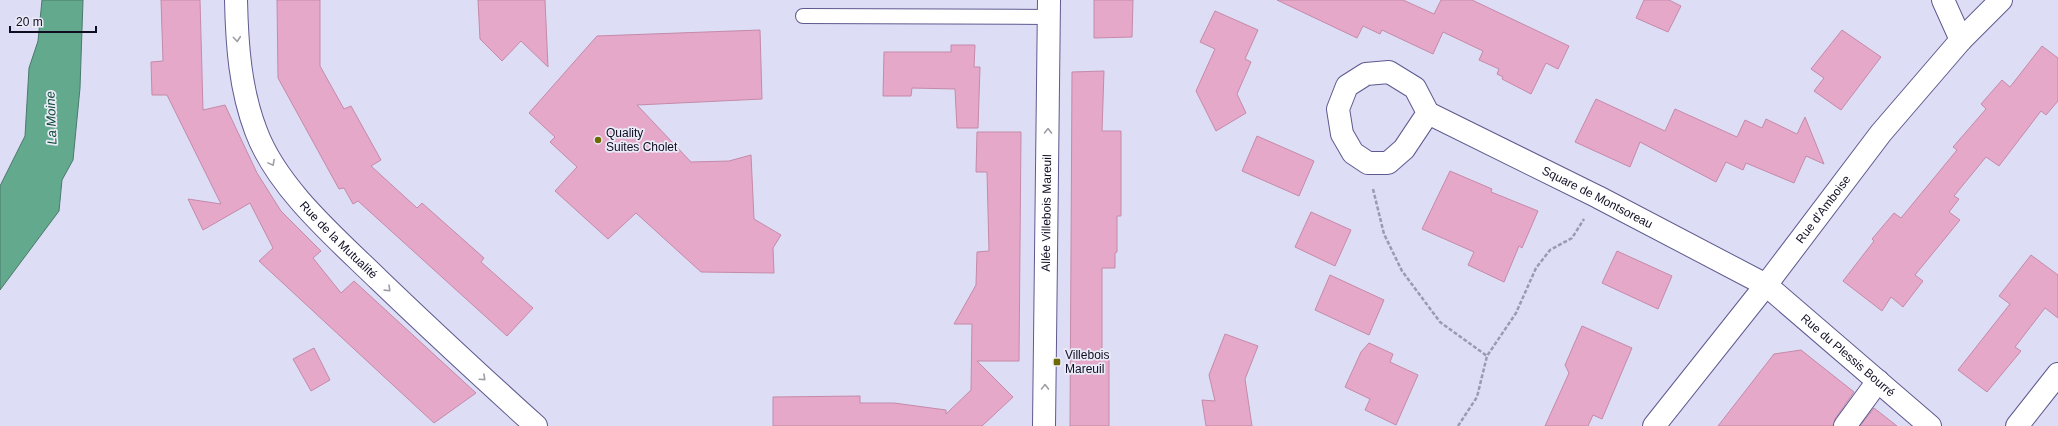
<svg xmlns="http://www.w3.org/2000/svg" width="2058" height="426" font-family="Arial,sans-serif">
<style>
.water{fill:#63a98d;stroke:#4a7a6d}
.building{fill:#e5a8c8;stroke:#c58aa9}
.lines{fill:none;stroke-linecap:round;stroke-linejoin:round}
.lane-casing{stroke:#5e5a8f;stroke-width:16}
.street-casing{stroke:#5e5a8f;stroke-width:24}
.path{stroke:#9b9ab1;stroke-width:2.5;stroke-dasharray:4 2;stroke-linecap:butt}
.lane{stroke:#fff;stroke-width:14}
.street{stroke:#fff;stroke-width:22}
.oneway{stroke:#9f9ea7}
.poi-dot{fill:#6e6902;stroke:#ebebf8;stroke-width:1.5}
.labels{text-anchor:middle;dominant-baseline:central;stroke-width:3.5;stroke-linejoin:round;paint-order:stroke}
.poi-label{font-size:12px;fill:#0f0d22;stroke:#ebebf8;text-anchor:start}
.street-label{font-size:12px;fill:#0f0d22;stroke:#ebebf8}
.water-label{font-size:13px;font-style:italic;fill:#0f4a36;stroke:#ebebf8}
</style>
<rect width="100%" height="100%" fill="#ddddf5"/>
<path class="water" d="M 42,0 L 83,0 L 80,88 L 73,160 L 62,180 L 59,211 L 0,290 L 0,186 L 25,136 L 29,68 L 38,41 Z"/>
<path class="building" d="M 161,0 L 200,0 L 203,110 L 225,105 L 257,173 L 281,211 L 321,251 L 313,258 L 341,293 L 354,281 L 476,393 L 434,423 L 259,261 L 273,248 L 250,203 L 203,230 L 188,199 L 221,204 L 167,95 L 152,95 L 151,62 L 163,61 Z
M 277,0 L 320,0 L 320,66 L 344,109 L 351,106 L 381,160 L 371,166 L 417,208 L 422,203 L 484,258 L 481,262 L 533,308 L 507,336 L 358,201 L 353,204 L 344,188 L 339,189 L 278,78 Z
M 478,0 L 545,0 L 548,67 L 521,41 L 502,61 L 480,39 Z
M 1094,0 L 1133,0 L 1132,37 L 1094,38 Z
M 1277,0 L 1403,0 L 1434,14 L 1441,0 L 1472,0 L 1569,46 L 1558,69 L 1546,63 L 1531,94 L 1502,79 L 1503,77 L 1497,74 L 1499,69 L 1479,60 L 1483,51 L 1443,32 L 1433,54 L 1382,30 L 1380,34 L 1363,26 L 1357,38 Z
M 1644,0 L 1669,0 L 1681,6 L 1668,32 L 1636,18 Z
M 1215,11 L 1258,30 L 1245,59 L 1251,62 L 1237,94 L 1246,113 L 1216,131 L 1196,91 L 1215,49 L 1200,42 Z
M 760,30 L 762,99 L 637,105 L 691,162 L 729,161 L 751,155 L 754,219 L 781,235 L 773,248 L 774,273 L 701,272 L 636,213 L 608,239 L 555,191 L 577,167 L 550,142 L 555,137 L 529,113 L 597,36 Z
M 1842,30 L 1881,57 L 1841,110 L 1814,91 L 1824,78 L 1811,69 Z
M 951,45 L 975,45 L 974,67 L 980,67 L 978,128 L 957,128 L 955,89 L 912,88 L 911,96 L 883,96 L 884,52 L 951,52 Z
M 2042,46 L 2058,58 L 2058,101 L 2046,115 L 2041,111 L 1999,166 L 1986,157 L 1954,196 L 1959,199 L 1949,212 L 1960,220 L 1915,275 L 1923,281 L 1903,307 L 1891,297 L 1882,311 L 1843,281 L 1874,241 L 1872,239 L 1894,213 L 1901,218 L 1957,150 L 1953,147 L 1986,109 L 1981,104 L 2002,80 L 2010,87 Z
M 1104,71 L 1102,131 L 1121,131 L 1121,216 L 1117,216 L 1117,252 L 1115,253 L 1115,268 L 1102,268 L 1102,353 L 1109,353 L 1109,426 L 1070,426 L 1072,72 Z
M 1596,99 L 1665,131 L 1675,109 L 1737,137 L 1745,120 L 1762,128 L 1766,119 L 1797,134 L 1805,117 L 1824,164 L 1806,156 L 1794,183 L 1746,163 L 1743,170 L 1726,162 L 1716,182 L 1640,142 L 1630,167 L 1575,142 Z
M 977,132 L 1021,132 L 1019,361 L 977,361 L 1013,397 L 982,426 L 773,426 L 773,397 L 860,396 L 860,403 L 894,403 L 946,410 L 946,414 L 971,390 L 972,324 L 954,324 L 976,285 L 977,252 L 989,251 L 987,172 L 976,172 Z
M 1257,136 L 1314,161 L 1299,196 L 1242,171 Z
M 1450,171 L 1492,189 L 1491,192 L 1538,211 L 1522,248 L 1519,246 L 1504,282 L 1468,265 L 1474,252 L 1422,229 Z
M 1311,212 L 1351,230 L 1335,266 L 1295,247 Z
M 1617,251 L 1672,276 L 1658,309 L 1602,283 Z
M 2031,255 L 2058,275 L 2058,318 L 2045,308 L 2015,347 L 2021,351 L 1987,392 L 1958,370 L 2010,304 L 1999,296 Z
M 1330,275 L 1384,300 L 1369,335 L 1315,310 Z
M 1582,326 L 1632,348 L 1602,419 L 1593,415 L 1588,426 L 1545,426 L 1569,373 L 1565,365 Z
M 1225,334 L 1258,346 L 1245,379 L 1252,426 L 1206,426 L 1202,400 L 1215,401 L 1209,375 Z
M 1369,343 L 1393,354 L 1390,362 L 1418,375 L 1396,425 L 1365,410 L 1370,399 L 1345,387 L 1361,352 Z
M 314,348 L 330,380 L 311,391 L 293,359 Z
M 1801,350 L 1854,392 L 1835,419 L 1833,426 L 1718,426 L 1774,354 Z
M 1874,408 L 1897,426 L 1860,426 Z"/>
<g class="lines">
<g class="lane-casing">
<path id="lane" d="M 803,16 L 1049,17"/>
</g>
<g class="street-casing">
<g id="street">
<path id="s1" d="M 236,0 C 237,45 240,89 256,131 C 277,188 336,238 379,280 C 430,329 483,378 536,426"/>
<path d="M 1943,0 L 1961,40"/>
<path id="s2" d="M 1428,113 L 1404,149 L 1388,163 L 1368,163 L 1353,153 L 1342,134 L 1338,109 L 1347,86 L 1366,74 L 1389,72 L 1415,88 L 1428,113 L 1598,197 L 1766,285 L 1930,426"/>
<path id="s3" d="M 1044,426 L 1049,0"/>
<path id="s4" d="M 1654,426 L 1766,285 L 1881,133 L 1961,40 L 2001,0"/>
<path d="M 1845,426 L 1878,381"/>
<path d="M 2017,426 L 2058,374"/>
</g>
</g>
<path class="path" d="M 1373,189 L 1384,234 L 1402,271 L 1440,322 L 1487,356
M 1458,426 L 1477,397 L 1487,356 L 1516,313 L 1536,268 L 1550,250 L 1572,238 L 1584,219"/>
<use href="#lane" class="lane"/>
<use href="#street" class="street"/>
</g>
<defs><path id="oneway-chevron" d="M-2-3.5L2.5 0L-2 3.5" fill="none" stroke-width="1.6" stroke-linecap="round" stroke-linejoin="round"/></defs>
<g class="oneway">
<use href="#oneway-chevron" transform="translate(237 39) rotate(85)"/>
<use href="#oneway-chevron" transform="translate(1048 131) rotate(-89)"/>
<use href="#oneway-chevron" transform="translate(272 163) rotate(62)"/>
<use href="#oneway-chevron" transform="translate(388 289) rotate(44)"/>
<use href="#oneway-chevron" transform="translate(483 378) rotate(42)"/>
<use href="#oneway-chevron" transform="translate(1045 387) rotate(-89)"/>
</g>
<g class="poi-dot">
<circle cx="598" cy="140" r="4"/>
<rect x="1053" y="358" width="8" height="8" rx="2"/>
</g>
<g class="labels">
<g class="poi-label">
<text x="606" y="133">Quality<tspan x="606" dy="14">Suites Cholet</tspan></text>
<text x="1065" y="355">Villebois<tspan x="1065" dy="14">Mareuil</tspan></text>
</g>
<g class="street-label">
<text stroke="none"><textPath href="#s2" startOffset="468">Square de Montsoreau</textPath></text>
<text stroke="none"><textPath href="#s4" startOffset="275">Rue d’Amboise</textPath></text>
<text stroke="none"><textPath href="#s3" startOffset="213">Allée Villebois Mareuil</textPath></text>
<text stroke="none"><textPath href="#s1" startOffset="271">Rue de la Mutualité</textPath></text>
<text stroke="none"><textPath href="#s2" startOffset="766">Rue du Plessis Bourré</textPath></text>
</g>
<g class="water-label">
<text transform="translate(51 118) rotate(-92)">La Moine</text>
</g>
</g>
<path d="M10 26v6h86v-6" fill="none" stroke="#0f0d22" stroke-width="2"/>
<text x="16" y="26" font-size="12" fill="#0f0d22" stroke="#ebebf8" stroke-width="3" paint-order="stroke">20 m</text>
</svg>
